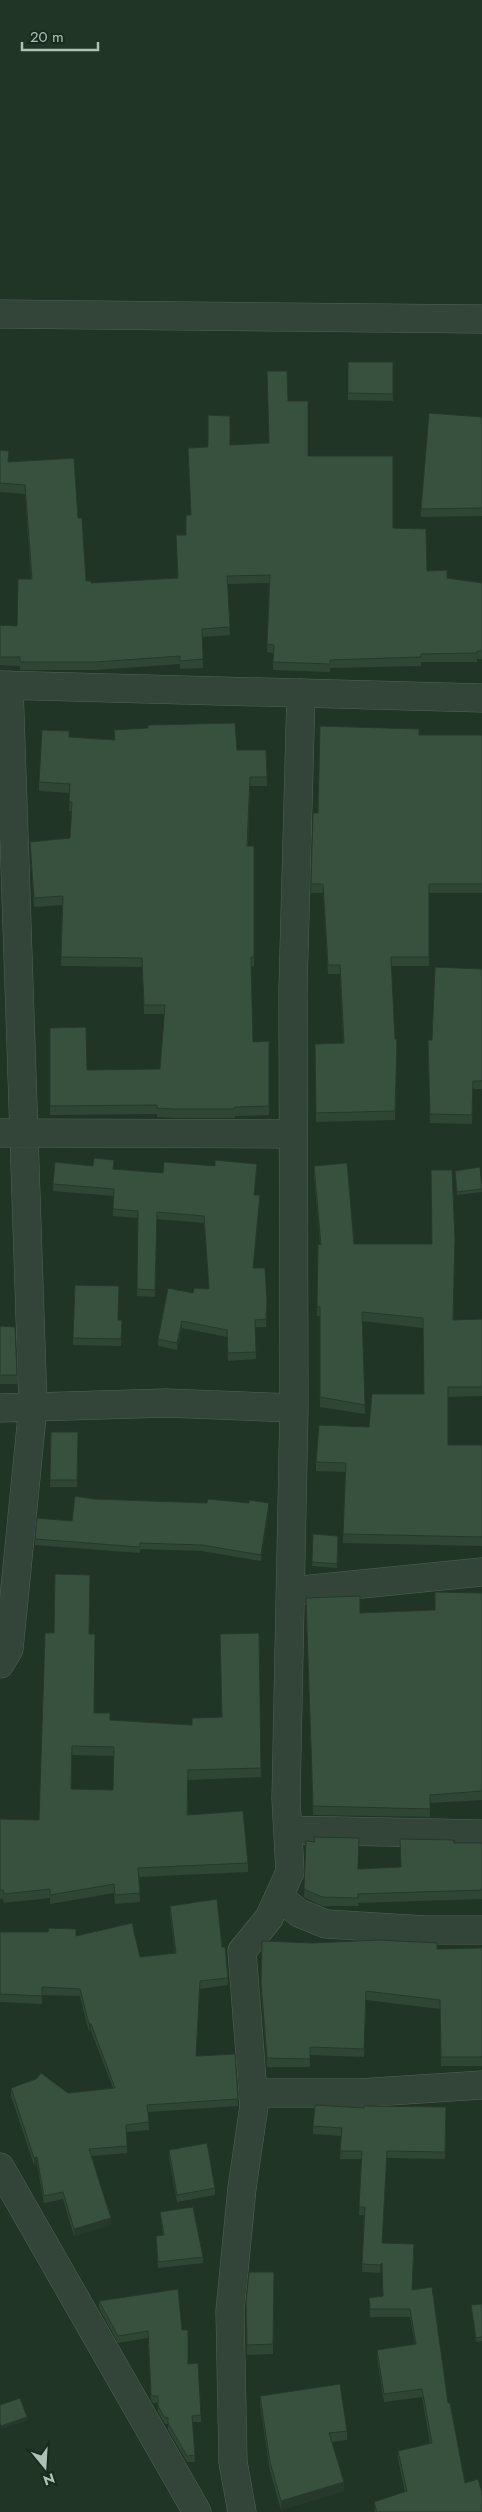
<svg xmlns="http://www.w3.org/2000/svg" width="482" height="2512" font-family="Jost,sans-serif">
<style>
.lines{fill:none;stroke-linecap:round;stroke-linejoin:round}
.minor-casing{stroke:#516357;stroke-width:29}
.minor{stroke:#334539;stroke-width:28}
.wall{fill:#2f4635;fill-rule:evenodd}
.shaded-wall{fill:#26392b}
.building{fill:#37513e;stroke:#26392b;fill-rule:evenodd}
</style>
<rect width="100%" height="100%" fill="#203526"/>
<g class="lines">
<g class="minor-casing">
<path id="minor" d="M 0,314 L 482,319
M 0,685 L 482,698
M 0,1133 L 293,1134
M 0,1408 L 166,1403 L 294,1408
M 292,1591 L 482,1572
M 0,1664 L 9,1649 L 33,1406 L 9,685
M 288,1830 L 482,1834
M 279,1897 L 299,1913 L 326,1924 L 425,1930 L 482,1930
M 252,2093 L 359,2093 L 482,2085
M 0,2167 L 197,2512
M 242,2512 L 233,2462 L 230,2311 L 242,2188 L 254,2106 L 242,1951 L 269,1918 L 290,1872 L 286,1799 L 294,1408 L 293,989 L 301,693"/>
</g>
<use href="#minor" class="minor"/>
</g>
<path class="wall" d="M 348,362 L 393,362 L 393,401 L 348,400 Z
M 288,401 L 308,456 L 393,528 L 427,571 L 447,578 L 482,583 L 482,659 L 477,659 L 477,662 L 421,662 L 421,666 L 330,668 L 330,672 L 273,670 L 273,653 L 267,652 L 269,583 L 228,584 L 230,635 L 202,637 L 203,668 L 180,669 L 180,664 L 96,670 L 20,670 L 20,666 L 0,665 L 0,625 L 17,626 L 31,579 L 25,494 L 0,492 L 0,450 L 9,462 L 78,518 L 86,581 L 91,583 L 177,578 L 191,515 L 188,448 L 269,443 Z
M 482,417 L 482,516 L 421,517 L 421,509 Z
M 114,730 L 237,750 L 266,750 L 267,786 L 250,786 L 248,846 L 254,846 L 254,966 L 251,966 L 253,1042 L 269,1041 L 269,1115 L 235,1116 L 235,1118 L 174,1118 L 157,1117 L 157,1114 L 50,1115 L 50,1028 L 87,1070 L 160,1069 L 164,1014 L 144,1014 L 142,967 L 61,966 L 62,905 L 34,907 L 30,842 L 70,838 L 72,811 L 69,811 L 70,793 L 39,791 L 39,782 L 69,737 L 114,740 Z
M 419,735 L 482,735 L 482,893 L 429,893 L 429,966 L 391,966 L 395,1039 L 397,1048 L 395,1120 L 316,1122 L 315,1044 L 343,1043 L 340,974 L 328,974 L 323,893 L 311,893 L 313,813 L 318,813 Z
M 482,969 L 482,1089 L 473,1089 L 472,1124 L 430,1123 L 428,1040 L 432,1040 Z
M 314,1166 L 354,1244 L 453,1320 L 482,1319 L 482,1396 L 448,1397 L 448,1445 L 482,1445 L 482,1546 L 343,1543 L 345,1472 L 316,1471 L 316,1462 L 369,1427 L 424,1394 L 423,1328 L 362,1321 L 365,1414 L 320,1407 L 320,1316 L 317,1316 L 318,1244 L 320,1244 L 314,1175 Z
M 114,1169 L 163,1173 L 257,1171 L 254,1195 L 260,1202 L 253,1268 L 267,1309 L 266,1327 L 255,1327 L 256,1359 L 228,1361 L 227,1337 L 182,1328 L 177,1350 L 158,1346 L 158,1339 L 193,1293 L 209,1289 L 204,1223 L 157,1219 L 155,1297 L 137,1296 L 138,1218 L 113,1216 L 114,1196 L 53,1191 L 53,1184 Z
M 455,1171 L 482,1186 L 482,1192 L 457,1195 Z
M 75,1285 L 118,1320 L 122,1320 L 121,1346 L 73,1345 Z
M 0,1326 L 17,1375 L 17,1384 L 0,1384 Z
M 51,1432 L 78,1432 L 77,1487 L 50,1487 Z
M 94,1499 L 269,1509 L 261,1561 L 202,1551 L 140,1549 L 140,1553 L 35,1545 L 35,1539 L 72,1521 Z
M 313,1534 L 338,1536 L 337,1568 L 312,1566 Z
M 482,1593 L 482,1800 L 430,1803 L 430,1817 L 313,1815 L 306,1607 L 360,1613 L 435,1610 Z
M 259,1633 L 261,1777 L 188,1780 L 188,1815 L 248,1863 L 248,1872 L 139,1877 L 140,1902 L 115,1904 L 114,1893 L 50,1904 L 50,1898 L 4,1903 L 3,1899 L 0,1899 L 0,1819 L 39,1820 L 89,1634 L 94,1713 L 110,1720 L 192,1725 L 222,1717 ZM 72,1755 L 114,1756 L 113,1790 L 71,1789 Z
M 400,1839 L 454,1843 L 482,1843 L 482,1899 L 358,1903 L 358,1906 L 322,1906 L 304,1897 L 306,1841 L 359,1869 L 401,1867 Z
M 170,1906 L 222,1947 L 228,1978 L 228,1985 L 200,1989 L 196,2056 L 238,2099 L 238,2106 L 148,2112 L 149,2130 L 127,2132 L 127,2153 L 92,2156 L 111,2225 L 74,2236 L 63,2199 L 44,2203 L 37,2164 L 34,2165 L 11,2096 L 11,2088 L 68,2093 L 113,2088 L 91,2031 L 89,2032 L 80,1996 L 42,1995 L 42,2004 L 0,2002 L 0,1932 L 76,1936 L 140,1957 L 175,1953 L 170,1913 Z
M 262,1943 L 437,1949 L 482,1948 L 482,2066 L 441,2066 L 440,2009 L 366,2000 L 364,2057 L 310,2055 L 310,2067 L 267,2067 L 261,1992 Z
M 446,2107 L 445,2159 L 387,2158 L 382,2243 L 412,2290 L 448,2403 L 465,2483 L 482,2512 L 375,2512 L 374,2502 L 405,2492 L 398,2459 L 398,2451 L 430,2443 L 422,2397 L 384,2402 L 377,2357 L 377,2350 L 415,2344 L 410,2317 L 370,2317 L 369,2298 L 383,2296 L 382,2271 L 380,2273 L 362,2272 L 364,2215 L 359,2215 L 361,2159 L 340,2159 L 341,2136 L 313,2134 L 313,2126 L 364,2108 Z
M 169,2150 L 215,2188 L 215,2195 L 177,2202 L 169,2157 Z
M 160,2212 L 203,2257 L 203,2263 L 158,2268 L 156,2236 L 163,2235 Z
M 274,2272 L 273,2354 L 247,2355 L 246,2302 Z
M 99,2301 L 182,2330 L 188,2364 L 201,2415 L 201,2422 L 192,2422 L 195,2462 L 187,2462 L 168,2430 L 168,2424 L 165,2424 L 158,2412 L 158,2403 L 153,2403 L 151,2400 L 148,2338 L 118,2343 L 99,2308 Z
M 482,2304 L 482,2341 L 476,2342 L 471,2305 Z
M 260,2396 L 347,2431 L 347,2440 L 332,2442 L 344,2491 L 281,2510 L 270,2471 L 260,2404 Z"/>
<path class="shaded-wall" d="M 260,1195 L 260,1202 L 253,1275 L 253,1268 Z
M 182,1321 L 182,1328 L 177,1350 L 177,1343 Z
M 269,1503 L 269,1509 L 261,1561 L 261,1555 Z
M 89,2024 L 91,2024 L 91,2031 L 89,2032 Z
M 387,2151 L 387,2158 L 382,2250 L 382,2243 Z
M 37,2157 L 37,2164 L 34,2165 L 34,2158 Z
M 111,2218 L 111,2225 L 74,2236 L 74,2229 Z
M 382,2263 L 382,2271 L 380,2273 L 380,2265 Z
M 27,2417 L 27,2421 L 1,2429 L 1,2426 Z
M 344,2482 L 344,2491 L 281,2510 L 281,2501 Z"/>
<path class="building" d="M 348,362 L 393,362 L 393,394 L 348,393 Z
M 267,371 L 287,371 L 288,401 L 308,401 L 308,456 L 393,456 L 393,528 L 426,529 L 427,571 L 447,570 L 447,578 L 482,583 L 482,651 L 477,651 L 477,653 L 421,654 L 421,657 L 330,660 L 330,664 L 273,662 L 274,645 L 267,644 L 270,575 L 227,576 L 230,627 L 202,629 L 203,659 L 180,661 L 180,656 L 96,662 L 20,662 L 20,657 L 0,657 L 0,625 L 17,626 L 18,579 L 32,579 L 25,485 L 0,483 L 0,450 L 9,451 L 8,462 L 74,458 L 78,518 L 82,518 L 86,581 L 91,581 L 91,583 L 178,578 L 176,535 L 186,535 L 186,515 L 191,515 L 188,448 L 208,447 L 208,415 L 230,416 L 230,445 L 269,443 Z
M 429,413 L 482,417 L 482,508 L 421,509 Z
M 235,723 L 237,750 L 266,750 L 267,777 L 250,777 L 247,846 L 254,846 L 254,957 L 251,957 L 253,1042 L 269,1041 L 269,1106 L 235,1107 L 235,1109 L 174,1109 L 157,1108 L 157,1105 L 50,1106 L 50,1028 L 86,1027 L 87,1070 L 160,1069 L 165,1005 L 144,1005 L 142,958 L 61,957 L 63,896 L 34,898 L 30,842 L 70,838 L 72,802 L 69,802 L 70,784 L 39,782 L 42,730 L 69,731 L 69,737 L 115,740 L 114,730 L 148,728 L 148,725 Z
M 320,726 L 419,729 L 419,735 L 482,735 L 482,884 L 429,884 L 429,957 L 391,957 L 395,1039 L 397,1039 L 395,1111 L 316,1113 L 315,1044 L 344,1043 L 340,965 L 328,965 L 323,884 L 311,884 L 313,813 L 318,813 Z
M 435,967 L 482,969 L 482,1081 L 473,1081 L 472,1115 L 430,1114 L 428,1040 L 432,1040 Z
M 94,1158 L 114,1160 L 113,1169 L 163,1173 L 164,1162 L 215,1166 L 215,1160 L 257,1164 L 254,1195 L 260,1195 L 253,1268 L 265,1268 L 267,1301 L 266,1319 L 255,1320 L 256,1352 L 228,1353 L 227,1330 L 182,1321 L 177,1343 L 158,1339 L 168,1288 L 193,1293 L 194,1288 L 209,1289 L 204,1216 L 157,1212 L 155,1290 L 137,1289 L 138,1211 L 113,1209 L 114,1189 L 53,1184 L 55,1162 L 93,1166 Z
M 347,1163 L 354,1244 L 432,1244 L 431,1170 L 452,1170 L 455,1239 L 453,1320 L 482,1319 L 482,1387 L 448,1387 L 448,1445 L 482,1445 L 482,1537 L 343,1534 L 346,1463 L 316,1462 L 319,1425 L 369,1427 L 372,1394 L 424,1394 L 423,1318 L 362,1312 L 365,1405 L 320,1397 L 320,1307 L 317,1307 L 318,1244 L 321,1245 L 314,1166 Z
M 480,1167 L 482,1189 L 457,1192 L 455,1171 Z
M 75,1285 L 119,1286 L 118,1320 L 122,1320 L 121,1339 L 73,1338 Z
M 0,1326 L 15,1327 L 17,1375 L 0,1375 Z
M 51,1432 L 78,1432 L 77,1480 L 50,1480 Z
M 75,1496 L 94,1499 L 207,1503 L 208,1499 L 249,1503 L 249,1500 L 269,1503 L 261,1555 L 202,1545 L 140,1543 L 140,1547 L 35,1539 L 37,1518 L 72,1521 Z
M 313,1534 L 338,1536 L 337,1564 L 312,1562 Z
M 55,1574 L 90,1575 L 89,1634 L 95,1634 L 94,1713 L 110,1713 L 110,1720 L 192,1725 L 192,1718 L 222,1717 L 220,1634 L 259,1633 L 261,1768 L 188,1770 L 187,1815 L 243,1811 L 248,1863 L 138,1868 L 140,1893 L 115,1895 L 114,1884 L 50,1895 L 50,1889 L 4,1894 L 3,1890 L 0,1890 L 0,1819 L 39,1820 L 45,1633 L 54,1633 ZM 72,1746 L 114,1747 L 113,1790 L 71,1789 Z
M 435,1592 L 482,1593 L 482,1791 L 430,1795 L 430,1809 L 313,1806 L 306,1598 L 360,1596 L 360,1613 L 435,1610 Z
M 314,1837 L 359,1838 L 358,1869 L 401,1867 L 400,1839 L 454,1840 L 454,1843 L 482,1843 L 482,1890 L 358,1894 L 358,1898 L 322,1897 L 304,1889 L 306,1841 L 315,1842 Z
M 217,1899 L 222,1947 L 225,1947 L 228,1978 L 200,1981 L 196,2056 L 235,2054 L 238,2099 L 147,2105 L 149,2122 L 126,2125 L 127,2146 L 89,2149 L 111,2218 L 74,2229 L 63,2192 L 44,2196 L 37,2157 L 34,2158 L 11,2088 L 36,2079 L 41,2073 L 68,2093 L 115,2088 L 91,2024 L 89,2024 L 80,1989 L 42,1987 L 42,1996 L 0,1994 L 0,1932 L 48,1932 L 49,1928 L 76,1929 L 76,1936 L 132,1923 L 140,1957 L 176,1953 L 170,1906 Z
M 379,1940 L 437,1943 L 437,1949 L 482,1948 L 482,2057 L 441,2057 L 440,2000 L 366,1991 L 364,2049 L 310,2047 L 310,2059 L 267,2058 L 261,1983 L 262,1943 L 263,1941 L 312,1943 Z
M 315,2105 L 364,2108 L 364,2106 L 446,2107 L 445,2152 L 387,2151 L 382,2243 L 414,2244 L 412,2290 L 432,2287 L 448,2403 L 450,2403 L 465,2483 L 478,2479 L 482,2492 L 482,2512 L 377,2512 L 374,2502 L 407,2491 L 398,2451 L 432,2443 L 422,2389 L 384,2394 L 377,2350 L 416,2344 L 410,2309 L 370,2309 L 369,2298 L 383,2296 L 382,2263 L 380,2265 L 362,2264 L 365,2207 L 359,2207 L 362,2151 L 340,2151 L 342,2128 L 313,2126 Z
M 207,2143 L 215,2188 L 177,2195 L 169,2150 Z
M 193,2207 L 203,2257 L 158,2262 L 156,2236 L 164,2235 L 160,2212 Z
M 249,2272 L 274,2272 L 273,2344 L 247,2345 L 246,2302 Z
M 178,2289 L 182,2330 L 188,2330 L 188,2364 L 198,2363 L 201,2415 L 192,2416 L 195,2455 L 187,2456 L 168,2423 L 168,2417 L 165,2418 L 158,2406 L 158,2396 L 153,2396 L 151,2394 L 148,2331 L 118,2336 L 99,2301 Z
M 482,2304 L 482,2337 L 476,2338 L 471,2305 Z
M 340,2384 L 347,2431 L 329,2433 L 344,2482 L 281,2501 L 270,2462 L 260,2396 Z
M 20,2398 L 27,2417 L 1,2426 L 0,2422 L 0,2405 Z"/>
<g transform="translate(45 2467) rotate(162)" stroke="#192a1e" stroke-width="4" paint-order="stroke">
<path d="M0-4L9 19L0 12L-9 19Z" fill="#adc2b4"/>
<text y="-8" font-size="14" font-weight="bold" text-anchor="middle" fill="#adc2b4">N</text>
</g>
<path d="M22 42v8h76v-8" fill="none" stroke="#adc2b4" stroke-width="2.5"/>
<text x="30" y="42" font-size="15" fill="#adc2b4" stroke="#192a1e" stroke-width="4" paint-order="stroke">20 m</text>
</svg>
